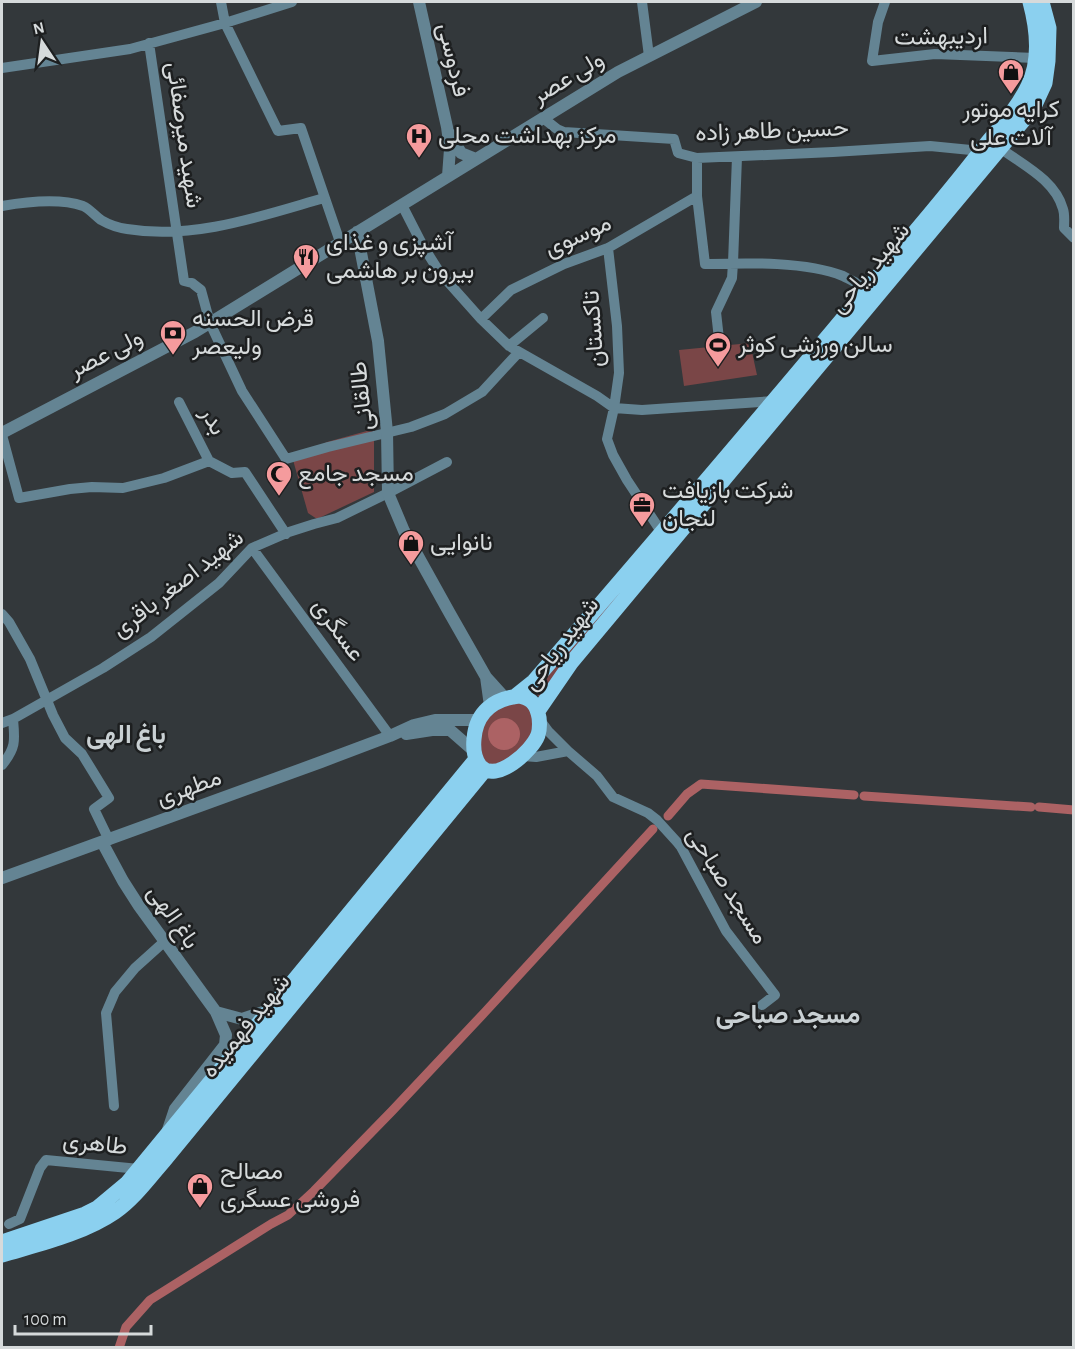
<svg xmlns="http://www.w3.org/2000/svg" width="1075" height="1349" font-family="'Alegreya Sans',Vazirmatn,sans-serif">
<style>
.green{fill:#7a4647}
.water{fill:#ac6264}
.lines{fill:none;stroke-linecap:round;stroke-linejoin:round}
.canal{stroke:#ac6264;stroke-width:9}
.minor{stroke:#648493;stroke-width:10}
.tertiary{stroke:#648493;stroke-width:12}
.primary{stroke:#8bd0ef;stroke-width:15}
.labels{text-anchor:middle;dominant-baseline:central;stroke-width:5;stroke-linejoin:round;paint-order:stroke}
.street-label{font-size:24px;fill:#d6dadb;stroke:#1d1f20}
.poi-label{font-size:24px;fill:#d6dadb;stroke:#1d1f20;text-anchor:start}
.neighbourhood-label{font-size:26px;font-weight:bold;fill:#c9d0d3;stroke:#1d1f20}
</style>
<rect width="100%" height="100%" fill="#33383b"/>
<path class="green" d="M 750,343 L 757,375 L 684,386 L 679,350 Z
M 374,429 L 374,492 L 317,519 L 308,513 L 293,460 L 327,442 Z
M 648,557 L 542,700 L 531,688 Z
M 524,699 L 535,718 L 527,748 L 499,767 L 479,760 L 477,735 L 486,714 Z"/>
<path class="water" d="M488 734a16 16 0 1 1 32 0a16 16 0 1 1-32 0Z"/>
<g class="lines">
<path class="canal" d="M 864,796 L 1031,807
M 1039,807 L 1074,810
M 668,816 L 687,794 L 701,784 L 854,795
M 119,1348 L 126,1327 L 150,1300 L 271,1224 L 288,1215 L 314,1191 L 392,1111 L 485,1012 L 653,829"/>
<path class="minor" d="M 221,2 L 225,23 L 278,131 L 301,128 L 340,242
M 642,2 L 649,56
M 885,2 L 878,22 L 872,61 L 935,54 L 1036,58
M 149,43 L 184,281 L 192,283 L 201,290 L 210,323 L 242,391 L 286,459 L 328,447 L 411,427 L 445,414 L 482,392 L 519,352
M 2,68 L 130,49 L 225,23 L 292,2
M 543,118 L 557,129 L 564,132 L 674,139 L 678,153 L 697,158 L 833,152 L 930,146 L 981,151
M 1000,148 C 1023,165 1055,180 1063,209 C 1065,215 1064,222 1064,228 L 1074,238
M 697,158 L 697,196 L 705,264 C 746,263 805,261 843,276 C 851,280 860,285 868,289
M 402,205 L 423,246 L 440,273 L 481,319 L 509,346 L 597,396 L 614,408 L 642,410 L 775,401
M 2,206 C 25,202 60,198 83,206 C 90,209 95,216 101,220 C 108,224 119,228 127,229 C 194,240 261,216 324,198
M 608,248 L 617,326 L 619,373 L 614,408 L 607,439 L 613,455 L 627,480 L 662,533
M 481,319 L 511,290 L 564,264 L 608,248 L 697,196
M 719,339 L 716,312 L 732,278 L 733,263 L 737,157
M 509,346 L 543,318
M 179,402 L 209,461 L 232,473 L 245,472 L 286,534
M 2,435 L 19,498 L 70,489 L 92,487 L 123,488 L 164,478 L 209,461
M 252,548 L 390,736
M 2,614 L 9,622 L 30,659 L 53,715 L 65,738 L 82,754 L 109,798 L 94,809 L 109,840
M 540,720 L 548,731 L 568,751 L 597,776 L 613,797 L 648,813 L 657,820 L 677,842 L 681,847 L 726,931 L 775,995 L 762,1005
M 2,723 L 13,719 L 103,668 L 151,637 L 219,583 L 252,548 L 289,532 L 314,524 L 337,518 L 388,493 L 447,462
M 523,756 L 536,757 L 568,751
M 2,765 C 16,748 15,741 13,719
M 114,1106 L 106,1013 L 115,992 L 135,968 L 165,941
M 9,1224 L 20,1219 L 40,1168 L 46,1160 L 139,1169"/>
<path class="tertiary" d="M 419,2 L 447,127 L 450,149 L 448,176
M 450,134 L 461,153 L 476,159
M 357,232 L 378,341 L 387,432 L 388,493 L 404,531 L 449,612 L 486,677 L 505,698
M 2,433 L 195,332 L 618,72 L 756,2
M 486,677 L 490,706
M 406,734 L 432,730 L 450,730 L 474,751
M 102,842 L 123,881 L 139,906 L 216,1012 L 226,1035 L 225,1045 L 175,1109 L 168,1130
M 2,878 L 321,762 L 390,736 L 414,725 L 435,720 L 478,720
M 216,1012 L 242,1019 L 269,1010"/>
<path class="primary" d="M 519,696 C 529,698 535,702 538,713 C 540,719 540,729 538,735 C 532,751 496,784 480,766 C 474,758 473,749 474,739 C 476,712 493,699 519,696 Z
M 514,697 L 534,681 C 653,543 772,404 889,263 C 921,224 955,185 986,144 C 1001,126 1018,107 1028,86 C 1041,60 1037,28 1030,2
M 538,711 L 571,663 L 1033,109 L 1045,83 L 1048,61 L 1049,28 L 1042,2
M 2,1242 L 85,1214 L 97,1208 L 127,1183 L 476,759
M 2,1255 C 39,1244 83,1234 115,1212 C 134,1199 149,1178 164,1161 L 485,770"/>
</g>
<defs>
<g id="shop-pin" transform="scale(1.35)"><path d="M0 17L-7.5 6A9.5 9.5 0 1 1 7.5 6Z" fill="#f59b9d" stroke="#1d1f20"/><path d="M-5-2.5h2.3a2.7 3.5 0 0 1 5.4 0H5L5.5 6h-11ZM-1.5-2.5h3a1.5 2.3 0 0 0-3 0Z" fill="#111"/></g>
<g id="hospital-pin" transform="scale(1.35)"><path d="M0 17L-7.5 6A9.5 9.5 0 1 1 7.5 6Z" fill="#f59b9d" stroke="#1d1f20"/><path d="M-5-5h3v3.5h4V-5h3V5h-3V1.5h-4V5h-3Z" fill="#111"/></g>
<g id="restaurant-pin" transform="scale(1.35)"><path d="M0 17L-7.5 6A9.5 9.5 0 1 1 7.5 6Z" fill="#f59b9d" stroke="#1d1f20"/><path d="M-5-6h1v4h1v-4h1v4h1v-4h1v5L-1.5 .5V6h-2V.5L-5-1ZM5-6V6H3V1.5H1.5Q1.5-4 5-6Z" fill="#111"/></g>
<g id="bank-pin" transform="scale(1.35)"><path d="M0 17L-7.5 6A9.5 9.5 0 1 1 7.5 6Z" fill="#f59b9d" stroke="#1d1f20"/><path d="M-6-4H6V4H-6ZM0-2.3a2.3 2.3 0 1 0 0 4.6a2.3 2.3 0 1 0 0-4.6Z" fill="#111"/></g>
<g id="stadium-pin" transform="scale(1.35)"><path d="M0 17L-7.5 6A9.5 9.5 0 1 1 7.5 6Z" fill="#f59b9d" stroke="#1d1f20"/><path d="M0-5a6.5 5 0 1 0 0 10a6.5 5 0 1 0 0-10ZM-3.5-1.8h7v3.6h-7Z" fill="#111"/></g>
<g id="mosque-pin" transform="scale(1.35)"><path d="M0 17L-7.5 6A9.5 9.5 0 1 1 7.5 6Z" fill="#f59b9d" stroke="#1d1f20"/><path d="M3.5-4.9A6 6 0 1 0 3.5 4.9A5 5 0 1 1 3.5-4.9Z" fill="#111"/></g>
<g id="office-pin" transform="scale(1.35)"><path d="M0 17L-7.5 6A9.5 9.5 0 1 1 7.5 6Z" fill="#f59b9d" stroke="#1d1f20"/><path d="M-6-3h4V-5.5h4V-3h4V5H-6ZM-1-4.5V-3h2v-1.5ZM-6 0V1H6V0Z" fill="#111"/></g>
</defs>
<g fill-rule="evenodd">
<use href="#shop-pin" x="1011" y="72"/>
<use href="#hospital-pin" x="419" y="136"/>
<use href="#restaurant-pin" x="306" y="257"/>
<use href="#bank-pin" x="173" y="333"/>
<use href="#stadium-pin" x="718" y="345"/>
<use href="#mosque-pin" x="279" y="474"/>
<use href="#office-pin" x="642" y="505"/>
<use href="#shop-pin" x="411" y="543"/>
<use href="#shop-pin" x="200" y="1186"/>
</g>
<g class="labels">
<g class="street-label">
<text transform="translate(941 37) rotate(-1)">اردیبهشت</text>
<text transform="translate(453 60) rotate(77)">فردوسی</text>
<text transform="translate(568 78) rotate(-31)">ولی عصر</text>
<text transform="translate(772 131) rotate(-2)">حسین طاهر زاده</text>
<text transform="translate(184 135) rotate(82)">شهید میرصفائی</text>
<text transform="translate(578 236) rotate(-24)">موسوی</text>
<text transform="translate(870 268) rotate(-50)">شهید ریاحی</text>
<text transform="translate(594 329) rotate(-94)">تاکستان</text>
<text transform="translate(106 354) rotate(-27)">ولی عصر</text>
<text transform="translate(362 396) rotate(-96)">طالقانی</text>
<text transform="translate(213 421) rotate(62)">بدر</text>
<text transform="translate(178 584) rotate(-38)">شهید اصغر باقری</text>
<text transform="translate(338 630) rotate(54)">عسگری</text>
<text transform="translate(561 644) rotate(-53)">شهید ریاحی</text>
<text transform="translate(189 788) rotate(-20)">مطهری</text>
<text transform="translate(727 886) rotate(58)">مسجد صباحی</text>
<text transform="translate(173 917) rotate(55)">باغ الهی</text>
<text transform="translate(246 1026) rotate(-51)">شهید فهمیده</text>
<text transform="translate(95 1144) rotate(6)">طاهری</text>
</g>
<g class="poi-label">
<text x="1011" y="110" text-anchor="middle">کرایه موتور<tspan x="1011" dy="28">آلات علی</tspan></text>
<text x="438" y="136">مرکز بهداشت محلی</text>
<text x="326" y="243">آشپزی و غذای<tspan x="326" dy="28">بیرون بر هاشمی</tspan></text>
<text x="192" y="319">قرض الحسنه<tspan x="192" dy="28">ولیعصر</tspan></text>
<text x="738" y="345">سالن ورزشی کوثر</text>
<text x="298" y="474">مسجد جامع</text>
<text x="662" y="491">شرکت بازیافت<tspan x="662" dy="28">لنجان</tspan></text>
<text x="430" y="543">نانوایی</text>
<text x="220" y="1172">مصالح<tspan x="220" dy="28">فروشی عسگری</tspan></text>
</g>
<g class="neighbourhood-label">
<text x="126" y="735">باغ الهی</text>
<text x="788" y="1015">مسجد صباحی</text>
</g>
</g>
<rect width="1075" height="1349" fill="none" stroke="#d6dadb" stroke-width="6"/>
<g transform="translate(42 42) rotate(347)" stroke="#1d1f20" stroke-width="4.5" paint-order="stroke">
<path d="M0-4.5L10 22L0 15L-10 22Z" fill="#d6dadb"/>
<text y="-9" font-size="16" font-weight="bold" text-anchor="middle" fill="#d6dadb">N</text>
</g>
<path d="M15 1325v9h136v-9" fill="none" stroke="#d6dadb" stroke-width="3"/>
<text x="24" y="1325" font-size="18" fill="#d6dadb" stroke="#1d1f20" stroke-width="4.5" paint-order="stroke">100 m</text>
</svg>
